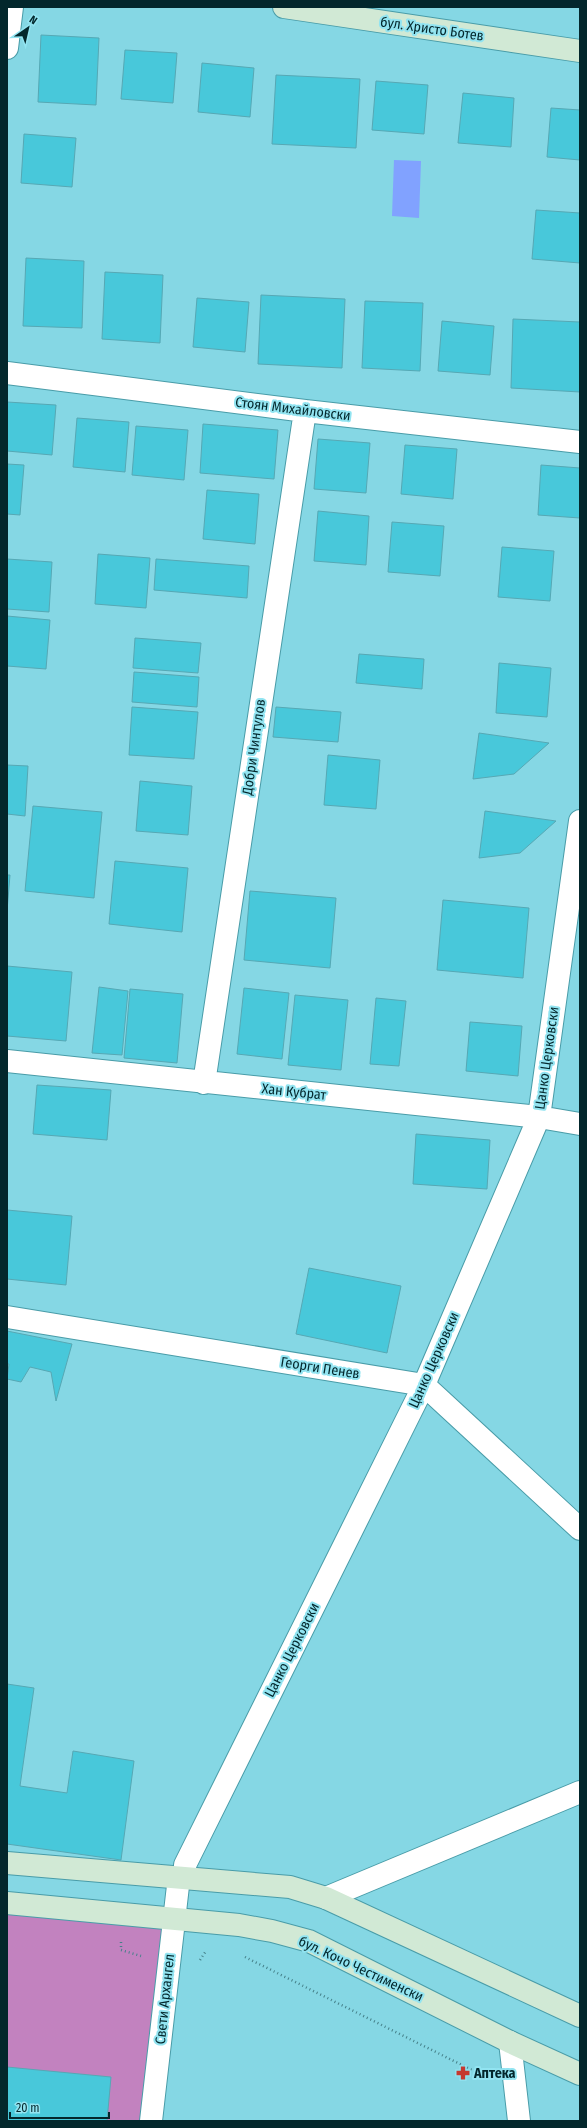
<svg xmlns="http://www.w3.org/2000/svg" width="587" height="2128" font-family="'Fira Sans Condensed',sans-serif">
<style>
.green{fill:#c282bf}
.water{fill:#81a2ff}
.building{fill:#48c8da;stroke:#56a8b4}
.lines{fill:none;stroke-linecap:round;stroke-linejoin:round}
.street-casing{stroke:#499ca8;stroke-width:24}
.secondary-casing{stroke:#499ca8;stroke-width:24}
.path{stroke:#458089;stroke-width:2.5;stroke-dasharray:1 3;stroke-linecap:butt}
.street{stroke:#fff;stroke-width:22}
.secondary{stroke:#d1e9d5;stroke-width:22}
.labels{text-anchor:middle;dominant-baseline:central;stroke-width:4;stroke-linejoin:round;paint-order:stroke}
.street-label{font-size:14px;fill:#03272c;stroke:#92e4f1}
.poi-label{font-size:14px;font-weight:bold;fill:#03272c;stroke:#92e4f1;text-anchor:start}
</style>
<rect width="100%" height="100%" fill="#85d7e4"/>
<path class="green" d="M 7,1903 L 174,1918 L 151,2121 L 7,2121 Z"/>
<path class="water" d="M 394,160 L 421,161 L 419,218 L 392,216 Z"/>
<path class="building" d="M 41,35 L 99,38 L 96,105 L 38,102 Z
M 125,50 L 177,53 L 173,103 L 121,99 Z
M 202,63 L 254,68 L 250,117 L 198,112 Z
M 276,75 L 360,79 L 356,148 L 272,144 Z
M 376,81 L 428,85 L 424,134 L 372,130 Z
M 463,93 L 514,98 L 511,147 L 458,143 Z
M 551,108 L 580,110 L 580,160 L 547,157 Z
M 24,134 L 76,138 L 72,187 L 21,183 Z
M 536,210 L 580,213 L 580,263 L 532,259 Z
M 26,258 L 84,261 L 82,328 L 23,326 Z
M 105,272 L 163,275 L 160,343 L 102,339 Z
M 261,295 L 345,299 L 342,368 L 258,364 Z
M 197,298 L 249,302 L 245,352 L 193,347 Z
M 365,301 L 423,303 L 420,371 L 362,368 Z
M 513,319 L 580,322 L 580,392 L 511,388 Z
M 442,321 L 494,326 L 490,375 L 438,371 Z
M 7,402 L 56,405 L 52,455 L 7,451 Z
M 77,418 L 129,422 L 125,472 L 73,467 Z
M 203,424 L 278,430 L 274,479 L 200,473 Z
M 136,426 L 188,430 L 184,480 L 132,475 Z
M 318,439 L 370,443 L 366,493 L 314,489 Z
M 405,445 L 457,449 L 453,499 L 401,494 Z
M 7,464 L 24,465 L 20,515 L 7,514 Z
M 541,465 L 580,468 L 580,518 L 538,515 Z
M 207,490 L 259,494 L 255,544 L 203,539 Z
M 318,511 L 369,516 L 366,565 L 314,561 Z
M 392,522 L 444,526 L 440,576 L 388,572 Z
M 502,547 L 554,551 L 550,601 L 498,597 Z
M 98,554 L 150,558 L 146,608 L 95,604 Z
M 7,559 L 52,562 L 49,612 L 7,609 Z
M 156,559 L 249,566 L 247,598 L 154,590 Z
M 7,616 L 50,620 L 46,669 L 7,666 Z
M 135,638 L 201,643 L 198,673 L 133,668 Z
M 359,654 L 424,659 L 422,689 L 356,683 Z
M 499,663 L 551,668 L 547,717 L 496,713 Z
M 134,672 L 199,677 L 197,707 L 132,702 Z
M 132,707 L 198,712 L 194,759 L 129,755 Z
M 276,707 L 341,712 L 338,742 L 273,737 Z
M 479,733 L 549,743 L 514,774 L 473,779 Z
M 328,755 L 380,760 L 376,809 L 324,805 Z
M 7,765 L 28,766 L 25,816 L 7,814 Z
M 140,781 L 192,786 L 188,835 L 136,831 Z
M 33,806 L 102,812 L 94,898 L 25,891 Z
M 485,811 L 556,821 L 520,853 L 479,858 Z
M 115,861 L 188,868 L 182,932 L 109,924 Z
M 7,875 L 10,875 L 7,911 Z
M 250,891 L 336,898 L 330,968 L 244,960 Z
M 443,900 L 529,908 L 523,978 L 437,970 Z
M 7,966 L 72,972 L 66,1041 L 7,1036 Z
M 99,987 L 128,991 L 122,1055 L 92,1053 Z
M 244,988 L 289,993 L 282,1059 L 237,1054 Z
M 130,989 L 183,994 L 177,1063 L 124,1058 Z
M 295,995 L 348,1000 L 341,1070 L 288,1065 Z
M 376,998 L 406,1001 L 399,1066 L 370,1064 Z
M 470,1022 L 522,1026 L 518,1076 L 466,1071 Z
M 37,1085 L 111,1090 L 107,1140 L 33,1134 Z
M 416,1134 L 490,1140 L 487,1189 L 413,1184 Z
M 7,1210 L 72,1216 L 66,1285 L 7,1279 Z
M 309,1268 L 401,1286 L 387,1353 L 296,1334 Z
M 7,1331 L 72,1344 L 56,1401 L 51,1372 L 30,1367 L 21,1382 L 7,1379 L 9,1364 L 7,1364 Z
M 7,1684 L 34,1688 L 20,1786 L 67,1793 L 73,1751 L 134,1761 L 121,1860 L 7,1844 Z
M 7,2067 L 111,2077 L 107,2121 L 7,2121 Z"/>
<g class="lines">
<g class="street-casing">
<path id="street" d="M 7,48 L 12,7
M 7,373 L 305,411 L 580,442
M 7,1061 L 539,1117 L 580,1124
M 204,1083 L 305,411
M 7,1317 L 424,1385 L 580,1529
M 185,1865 L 424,1385 L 539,1117 L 580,821
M 326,1898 L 580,1792
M 510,2042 L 519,2121
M 151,2121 L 179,1877"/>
</g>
<g class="secondary-casing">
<path id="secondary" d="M 284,7 L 580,51
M 7,1863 L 290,1887 L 326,1898 L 580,2016
M 7,1903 L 239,1925 L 272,1931 L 309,1941 L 510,2042 L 580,2074"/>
</g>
<path class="path" d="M 121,1942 L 121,1950 L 141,1956
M 245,1957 L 484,2076
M 200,1960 L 206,1951"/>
<use href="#street" class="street"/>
<use href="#secondary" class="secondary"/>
</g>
<defs>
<g id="pharmacy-bare" transform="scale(1.08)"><path d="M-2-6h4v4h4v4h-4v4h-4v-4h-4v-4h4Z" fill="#c5382f" stroke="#92e4f1" stroke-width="2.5" paint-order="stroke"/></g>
</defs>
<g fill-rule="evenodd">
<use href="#pharmacy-bare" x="463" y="2073"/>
</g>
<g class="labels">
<g class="street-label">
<text transform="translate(432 29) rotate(8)">бул. Христо Ботев</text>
<text transform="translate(293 409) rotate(7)">Стоян Михайловски</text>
<text transform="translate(254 747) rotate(-82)">Добри Чинтулов</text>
<text transform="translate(547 1058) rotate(-82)">Цанко Церковски</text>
<text transform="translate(294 1092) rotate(6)">Хан Кубрат</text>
<text transform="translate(434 1360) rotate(-66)">Цанко Церковски</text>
<text transform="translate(320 1368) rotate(9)">Георги Пенев</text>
<text transform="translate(292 1650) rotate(-63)">Цанко Церковски</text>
<text transform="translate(361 1969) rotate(25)">бул. Кочо Честименски</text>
<text transform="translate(165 1999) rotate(-84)">Свети Архангел</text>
</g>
<g class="poi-label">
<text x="474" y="2073">Аптека</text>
</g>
</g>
<rect width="587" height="2128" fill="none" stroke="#03272c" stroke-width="16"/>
<g transform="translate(28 28) rotate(34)" stroke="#92e4f1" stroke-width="3" paint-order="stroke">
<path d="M0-3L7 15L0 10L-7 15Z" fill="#03272c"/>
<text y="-6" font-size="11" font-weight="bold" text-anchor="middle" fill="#03272c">N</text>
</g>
<path d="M10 2112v6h99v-6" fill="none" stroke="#03272c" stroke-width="2"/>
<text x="16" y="2112" font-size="12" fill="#03272c" stroke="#92e4f1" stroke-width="3" paint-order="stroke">20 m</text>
</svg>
